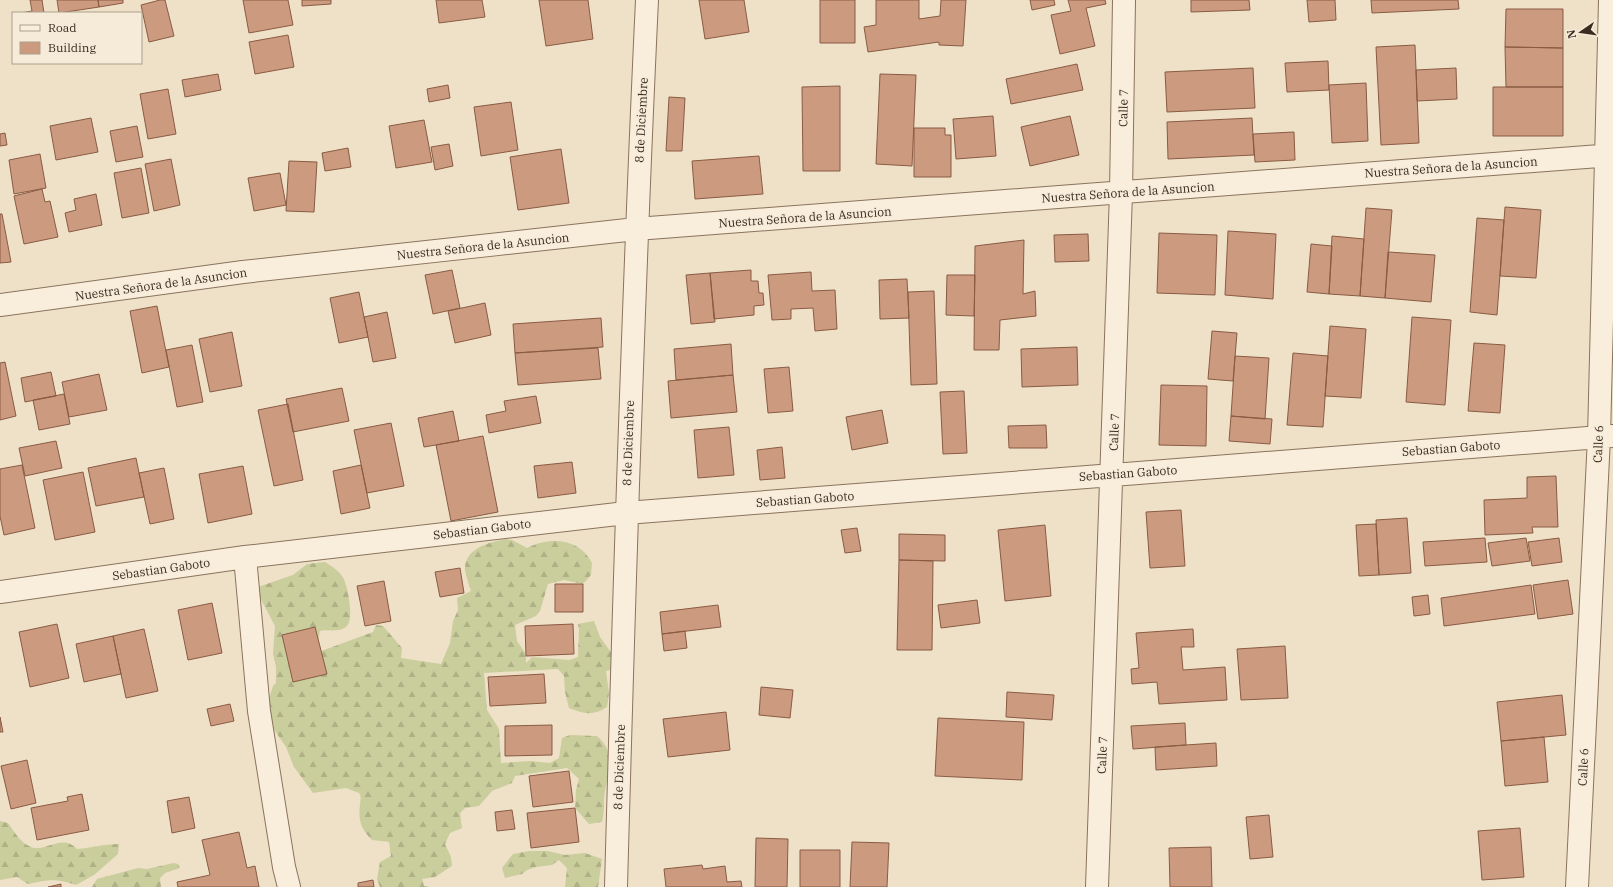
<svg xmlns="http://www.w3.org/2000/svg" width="1613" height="887" font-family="'IBM Plex Serif',serif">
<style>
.forest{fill:url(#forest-firs)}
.building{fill:#cc9a7f;stroke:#895b43}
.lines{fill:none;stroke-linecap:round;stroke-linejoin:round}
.street-casing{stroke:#8a735d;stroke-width:24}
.street{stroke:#f9eedc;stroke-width:22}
.labels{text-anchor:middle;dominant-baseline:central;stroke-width:3;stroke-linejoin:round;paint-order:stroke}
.street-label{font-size:12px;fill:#3b2c20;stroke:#f6ebd8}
</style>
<defs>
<pattern id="forest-firs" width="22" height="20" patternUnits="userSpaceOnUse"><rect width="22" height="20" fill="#cacd9c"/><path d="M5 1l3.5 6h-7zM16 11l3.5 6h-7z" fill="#aeb086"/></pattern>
</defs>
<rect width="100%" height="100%" fill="#eee1c8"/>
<path class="forest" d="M 506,539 L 512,540 L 527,548 C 550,536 580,538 592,563 L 591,575 L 583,584 L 564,580 L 548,584 L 540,611 L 536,616 L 515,625 L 517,641 L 526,654 L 526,663 L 532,657 L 569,660 L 578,657 L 579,629 L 578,624 L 594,621 L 600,637 L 613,655 L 616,669 L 606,671 L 609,693 L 607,707 C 594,716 583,714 569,708 L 565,692 L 564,676 L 558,669 L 484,673 L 487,710 L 499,729 L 501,763 L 530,761 L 550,763 L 559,758 L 562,738 L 570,735 L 597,736 C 620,756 605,776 604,801 C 604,809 604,814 602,822 L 589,824 L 575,808 L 576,790 L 579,779 L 567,768 L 515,776 L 512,783 L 492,791 L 479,806 L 465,808 L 460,813 L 462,828 L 450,833 L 445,844 L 451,857 L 452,866 L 435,877 L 422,879 L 424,886 L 430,887 L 380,887 L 377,879 L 380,862 L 391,856 L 389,842 L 372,840 C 361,829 358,821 360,805 C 360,801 362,797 359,793 L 346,788 L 313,793 L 294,767 L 286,747 L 268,721 L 267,705 L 273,686 L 276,683 L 276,667 L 273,654 L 275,626 L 255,588 L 293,575 L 307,564 L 325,562 C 331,566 338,570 342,576 C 348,584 354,619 347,626 C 341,633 328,629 320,631 L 316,653 L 373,632 L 376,625 L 383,626 L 402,648 L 401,658 L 441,664 L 450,643 L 453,621 L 458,610 L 457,598 L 471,591 C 469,584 466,577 465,570 C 464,548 490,542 506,539 Z
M 0,821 L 8,823 C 14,831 19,841 29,846 C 44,855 61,832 77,849 C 91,848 104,844 119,844 L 118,854 L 94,875 L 76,885 C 54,878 49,880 28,884 L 17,877 L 0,880 Z
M 529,851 L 548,851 L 565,855 L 585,853 L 602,859 L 598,887 L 565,887 L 567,868 L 559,860 L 552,865 L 536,867 L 527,870 L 522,874 L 505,878 L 502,868 L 513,854 Z
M 174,863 L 178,864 L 180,868 L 165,873 L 160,878 L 161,887 L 92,887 L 97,879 L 138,868 L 147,869 Z"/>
<path class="building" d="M 30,0 L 42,0 L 44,13 L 21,13 L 32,11 Z
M 57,0 L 98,0 L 99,7 L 59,13 Z
M 98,0 L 123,0 L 123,3 L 99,7 Z
M 160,0 L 165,0 L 174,36 L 149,42 L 141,5 Z
M 243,0 L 288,0 L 293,25 L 249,33 Z
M 302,0 L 331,0 L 331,4 L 302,6 Z
M 436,0 L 482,0 L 485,17 L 439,23 Z
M 539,0 L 588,0 L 593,39 L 546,46 Z
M 699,0 L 744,0 L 749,32 L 705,39 Z
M 820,0 L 855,0 L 855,43 L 820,43 Z
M 876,0 L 919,0 L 919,19 L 940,16 L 941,0 L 966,0 L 963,46 L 939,45 L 939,42 L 868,52 L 864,27 L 876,25 Z
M 1030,0 L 1054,0 L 1055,5 L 1032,10 Z
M 1068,0 L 1105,0 L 1106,4 L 1086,8 L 1095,46 L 1060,54 L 1051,15 L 1071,11 Z
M 1191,0 L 1249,0 L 1250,10 L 1191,12 Z
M 1307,0 L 1335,0 L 1336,20 L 1309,22 Z
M 1371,0 L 1458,0 L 1459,9 L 1372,13 Z
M 1506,9 L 1563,9 L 1563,48 L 1505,47 Z
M 288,35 L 294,67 L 255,74 L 249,42 Z
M 1415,45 L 1419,143 L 1381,145 L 1376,47 Z
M 1505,47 L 1563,48 L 1563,87 L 1506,87 Z
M 1328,61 L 1329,90 L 1287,92 L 1285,63 Z
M 1077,64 L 1083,90 L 1011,104 L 1006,79 Z
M 1253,68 L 1255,108 L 1167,112 L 1165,72 Z
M 1456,68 L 1457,99 L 1417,101 L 1416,70 Z
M 218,74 L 221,90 L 185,97 L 182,80 Z
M 880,74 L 916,75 L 912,166 L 876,164 Z
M 1366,83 L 1368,141 L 1332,143 L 1329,85 Z
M 448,85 L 450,98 L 429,102 L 427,89 Z
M 840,86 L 840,171 L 803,171 L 802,87 Z
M 1493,87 L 1563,87 L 1563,136 L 1493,136 Z
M 168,89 L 176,134 L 148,139 L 140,94 Z
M 669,97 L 685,98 L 682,151 L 666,151 Z
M 511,102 L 518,150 L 481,156 L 474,107 Z
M 993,116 L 996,156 L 956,159 L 953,119 Z
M 1070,116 L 1079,155 L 1030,166 L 1021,127 Z
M 91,118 L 98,152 L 56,160 L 50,126 Z
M 1252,118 L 1254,155 L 1168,159 L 1167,122 Z
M 424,120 L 432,162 L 396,168 L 389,126 Z
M 137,126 L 143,157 L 116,162 L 110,131 Z
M 914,128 L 945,128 L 945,135 L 951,135 L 951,177 L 914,177 Z
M 1294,132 L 1295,160 L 1255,162 L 1253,134 Z
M 5,133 L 7,145 L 0,146 L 0,134 Z
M 449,144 L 453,166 L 435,170 L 431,147 Z
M 348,148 L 351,167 L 325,171 L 322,153 Z
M 561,149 L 569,203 L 518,210 L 510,157 Z
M 40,154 L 46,188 L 14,194 L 9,160 Z
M 759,156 L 763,194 L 695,199 L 692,161 Z
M 171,159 L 180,205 L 154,211 L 145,164 Z
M 289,161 L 317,162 L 314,212 L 286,211 Z
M 141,168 L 149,213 L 122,218 L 114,173 Z
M 280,173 L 286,205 L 254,211 L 248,178 Z
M 42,189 L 45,202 L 50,201 L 58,237 L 24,244 L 14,196 Z
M 96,194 L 102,225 L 69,232 L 65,213 L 76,210 L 74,199 Z
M 1505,207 L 1541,210 L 1536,278 L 1500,276 Z
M 1366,208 L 1392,210 L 1385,298 L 1360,296 Z
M 0,214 L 2,214 L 11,262 L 0,263 Z
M 1477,218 L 1504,220 L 1497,315 L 1470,312 Z
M 1228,231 L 1276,234 L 1273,299 L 1225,295 Z
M 1159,233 L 1217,235 L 1215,295 L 1157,293 Z
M 1088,234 L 1089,261 L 1055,262 L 1054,235 Z
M 1332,236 L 1364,239 L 1360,296 L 1329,294 Z
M 1024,240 L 1023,294 L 1035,291 L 1036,316 L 1000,320 L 999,350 L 974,350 L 975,246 Z
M 1311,244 L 1332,246 L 1329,294 L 1307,292 Z
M 1388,252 L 1435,255 L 1431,302 L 1385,298 Z
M 452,270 L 460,308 L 433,314 L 425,275 Z
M 751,270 L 751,281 L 758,281 L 759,293 L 763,293 L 764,305 L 754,306 L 754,315 L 714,319 L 710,273 Z
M 811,272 L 812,291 L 835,290 L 837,329 L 815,331 L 813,308 L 791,309 L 791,319 L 772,320 L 768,275 Z
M 710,273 L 715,322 L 691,324 L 686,275 Z
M 947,275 L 975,275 L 974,316 L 946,315 Z
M 907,279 L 909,318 L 880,319 L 879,280 Z
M 934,291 L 937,384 L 911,385 L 908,292 Z
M 359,292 L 368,337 L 339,343 L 330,298 Z
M 485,303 L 491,335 L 455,343 L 448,311 Z
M 157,306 L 169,367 L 142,373 L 130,311 Z
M 387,312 L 396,358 L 373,362 L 364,317 Z
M 1412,317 L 1451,320 L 1445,405 L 1406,402 Z
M 601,318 L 603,347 L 515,353 L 513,324 Z
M 1330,326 L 1366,329 L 1361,398 L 1325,396 Z
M 1212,331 L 1237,333 L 1233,381 L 1208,379 Z
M 232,332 L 242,386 L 210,392 L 199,339 Z
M 1474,343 L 1505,345 L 1500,413 L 1468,411 Z
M 731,344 L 733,375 L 676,380 L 674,349 Z
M 192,345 L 203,402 L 177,407 L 166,350 Z
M 1077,347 L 1078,385 L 1022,387 L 1021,349 Z
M 598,348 L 601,379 L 518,385 L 515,353 Z
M 1293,353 L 1328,356 L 1323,427 L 1287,425 Z
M 1235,356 L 1269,358 L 1265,419 L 1231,416 Z
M 5,362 L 16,416 L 0,420 L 0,363 Z
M 789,367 L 793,411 L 768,413 L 764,369 Z
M 51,372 L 56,396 L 25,402 L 21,378 Z
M 99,374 L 107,410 L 69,417 L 62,382 Z
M 733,375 L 737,412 L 671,418 L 668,381 Z
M 1161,385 L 1207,386 L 1206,446 L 1159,445 Z
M 342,388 L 349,421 L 293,432 L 286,399 Z
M 964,391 L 967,453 L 943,454 L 940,392 Z
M 64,394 L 70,424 L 39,430 L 33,400 Z
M 536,396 L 541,423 L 489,433 L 486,415 L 506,411 L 504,401 Z
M 288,404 L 303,480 L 274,486 L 258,410 Z
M 882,410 L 888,443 L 852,450 L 846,417 Z
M 453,411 L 459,441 L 424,447 L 418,418 Z
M 1231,416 L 1272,419 L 1270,444 L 1229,441 Z
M 391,423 L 404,486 L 367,493 L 354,430 Z
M 1046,425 L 1047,448 L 1009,448 L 1008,426 Z
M 729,427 L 734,475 L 698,478 L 694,430 Z
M 483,436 L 498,512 L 451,521 L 436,445 Z
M 56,441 L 62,468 L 25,476 L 19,448 Z
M 782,447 L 785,478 L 760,480 L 757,450 Z
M 136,458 L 144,497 L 96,506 L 88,468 Z
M 572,462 L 576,493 L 538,498 L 534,466 Z
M 22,465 L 35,528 L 4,535 L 0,516 L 0,469 Z
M 361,465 L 370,508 L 341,514 L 333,471 Z
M 243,466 L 252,514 L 208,523 L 199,474 Z
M 164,468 L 174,519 L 150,524 L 139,473 Z
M 83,472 L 95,532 L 55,540 L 43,480 Z
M 1556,476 L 1558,527 L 1532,527 L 1533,533 L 1485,535 L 1484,500 L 1527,498 L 1527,477 Z
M 1181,510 L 1185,566 L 1150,568 L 1146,512 Z
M 1407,518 L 1411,573 L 1379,575 L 1376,520 Z
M 1376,524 L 1379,575 L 1359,576 L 1356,525 Z
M 1045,525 L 1051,596 L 1005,601 L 998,530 Z
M 857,528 L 861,551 L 845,553 L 841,530 Z
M 899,534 L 945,535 L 945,561 L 899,560 Z
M 1485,538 L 1487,562 L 1425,566 L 1423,542 Z
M 1526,538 L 1530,561 L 1492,566 L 1488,543 Z
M 1559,538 L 1562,562 L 1532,566 L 1528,542 Z
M 899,560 L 933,561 L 932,650 L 897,650 Z
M 460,568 L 464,593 L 440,597 L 435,572 Z
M 1568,580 L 1573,614 L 1538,619 L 1533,585 Z
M 384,581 L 391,621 L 365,626 L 357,586 Z
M 555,584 L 583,584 L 583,612 L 555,612 Z
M 1531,585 L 1535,614 L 1444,626 L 1441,598 Z
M 1428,595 L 1430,614 L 1414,616 L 1412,597 Z
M 977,600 L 980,623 L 941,628 L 938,605 Z
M 212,603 L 222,653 L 188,660 L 178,610 Z
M 718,605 L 721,627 L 662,634 L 660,612 Z
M 57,624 L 69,678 L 30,687 L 19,632 Z
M 573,624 L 574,654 L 526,656 L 525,626 Z
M 315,627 L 327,674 L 293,682 L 282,635 Z
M 144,629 L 158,691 L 126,698 L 113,636 Z
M 1193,629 L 1194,647 L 1181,647 L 1183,670 L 1225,667 L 1227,700 L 1159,704 L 1157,682 L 1132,684 L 1131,669 L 1139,668 L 1136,633 Z
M 685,631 L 687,648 L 664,651 L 662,634 Z
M 113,636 L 121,674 L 84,682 L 76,644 Z
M 1285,646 L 1288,698 L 1241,700 L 1237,649 Z
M 544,674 L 546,703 L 490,706 L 488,677 Z
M 761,687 L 793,690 L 790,718 L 759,715 Z
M 1007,692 L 1054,695 L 1052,720 L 1006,717 Z
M 1562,695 L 1566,735 L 1501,741 L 1497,702 Z
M 230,704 L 234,721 L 211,726 L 207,709 Z
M 726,712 L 730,750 L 668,757 L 663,719 Z
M 0,717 L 3,732 L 0,732 Z
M 938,718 L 1024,722 L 1022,780 L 935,776 Z
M 1185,723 L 1186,745 L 1133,749 L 1131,726 Z
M 552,725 L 552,755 L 505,756 L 505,726 Z
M 1544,737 L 1548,782 L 1505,786 L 1501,741 Z
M 1216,743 L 1217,766 L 1156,770 L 1155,747 Z
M 27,760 L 36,803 L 11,809 L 1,766 Z
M 569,771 L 573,802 L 533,807 L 529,776 Z
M 82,794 L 89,830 L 37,840 L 31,808 L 68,801 L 67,797 Z
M 189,797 L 195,828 L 172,833 L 167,801 Z
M 575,808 L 579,842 L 531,848 L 527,813 Z
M 512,810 L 515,829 L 497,831 L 495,812 Z
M 1269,815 L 1273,857 L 1250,859 L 1246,817 Z
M 1520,828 L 1524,877 L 1482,880 L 1478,831 Z
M 239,832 L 247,868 L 255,866 L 259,887 L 178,887 L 177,882 L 210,875 L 202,840 Z
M 756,838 L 788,839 L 787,887 L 755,887 Z
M 852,842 L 889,843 L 887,887 L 850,887 Z
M 1211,847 L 1212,887 L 1170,887 L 1169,848 Z
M 800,850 L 840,850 L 840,887 L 800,887 Z
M 702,865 L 703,869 L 725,866 L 727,882 L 741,881 L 742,887 L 666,887 L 664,869 Z
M 373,880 L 374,887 L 358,887 L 358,883 Z
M 61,884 L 61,887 L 48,887 Z"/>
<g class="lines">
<g class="street-casing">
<path id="street" d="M 0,305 L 243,272 L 636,229 L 1613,155
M 245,557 L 259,711 L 284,867 L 289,887
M 0,592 L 245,557 L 626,513 L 1613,436
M 616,887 C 624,591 633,296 647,0
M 1097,887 L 1121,193 L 1124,0
M 1577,887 L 1599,437 L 1610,0"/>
</g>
<use href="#street" class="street"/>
</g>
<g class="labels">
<g class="street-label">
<text transform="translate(1123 108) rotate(-89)">Calle 7</text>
<text transform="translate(641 120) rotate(-87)">8 de Diciembre</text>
<text transform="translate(1451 167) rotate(-4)">Nuestra Señora de la Asuncion</text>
<text transform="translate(1128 192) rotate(-4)">Nuestra Señora de la Asuncion</text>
<text transform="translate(805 217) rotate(-4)">Nuestra Señora de la Asuncion</text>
<text transform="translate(483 246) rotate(-6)">Nuestra Señora de la Asuncion</text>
<text transform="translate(161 284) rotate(-8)">Nuestra Señora de la Asuncion</text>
<text transform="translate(1114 432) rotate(-88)">Calle 7</text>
<text transform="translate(628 443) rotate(-88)">8 de Diciembre</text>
<text transform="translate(1598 444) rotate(-88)">Calle 6</text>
<text transform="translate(1451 448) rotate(-4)">Sebastian Gaboto</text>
<text transform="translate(1128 473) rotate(-4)">Sebastian Gaboto</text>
<text transform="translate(805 499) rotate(-4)">Sebastian Gaboto</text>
<text transform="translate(482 529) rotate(-7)">Sebastian Gaboto</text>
<text transform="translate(161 569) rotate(-8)">Sebastian Gaboto</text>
<text transform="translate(1102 755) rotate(-88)">Calle 7</text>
<text transform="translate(619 767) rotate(-88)">8 de Diciembre</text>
<text transform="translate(1583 767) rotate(-87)">Calle 6</text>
</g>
</g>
<rect x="12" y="12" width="130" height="52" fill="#f6ebd8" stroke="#ab9f8e"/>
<rect x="20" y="25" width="20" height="6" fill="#f9eedc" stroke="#ab9f8e"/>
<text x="48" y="32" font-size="12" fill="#3b2c20">Road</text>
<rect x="20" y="42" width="20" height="12" fill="#cc9a7f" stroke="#ab9f8e"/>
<text x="48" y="52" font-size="12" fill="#3b2c20">Building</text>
<g transform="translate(1581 32) rotate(257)" stroke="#f6ebd8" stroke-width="3" paint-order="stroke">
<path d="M0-3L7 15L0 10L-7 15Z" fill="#3b2c20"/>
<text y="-6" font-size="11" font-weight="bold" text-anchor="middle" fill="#3b2c20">N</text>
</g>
</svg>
